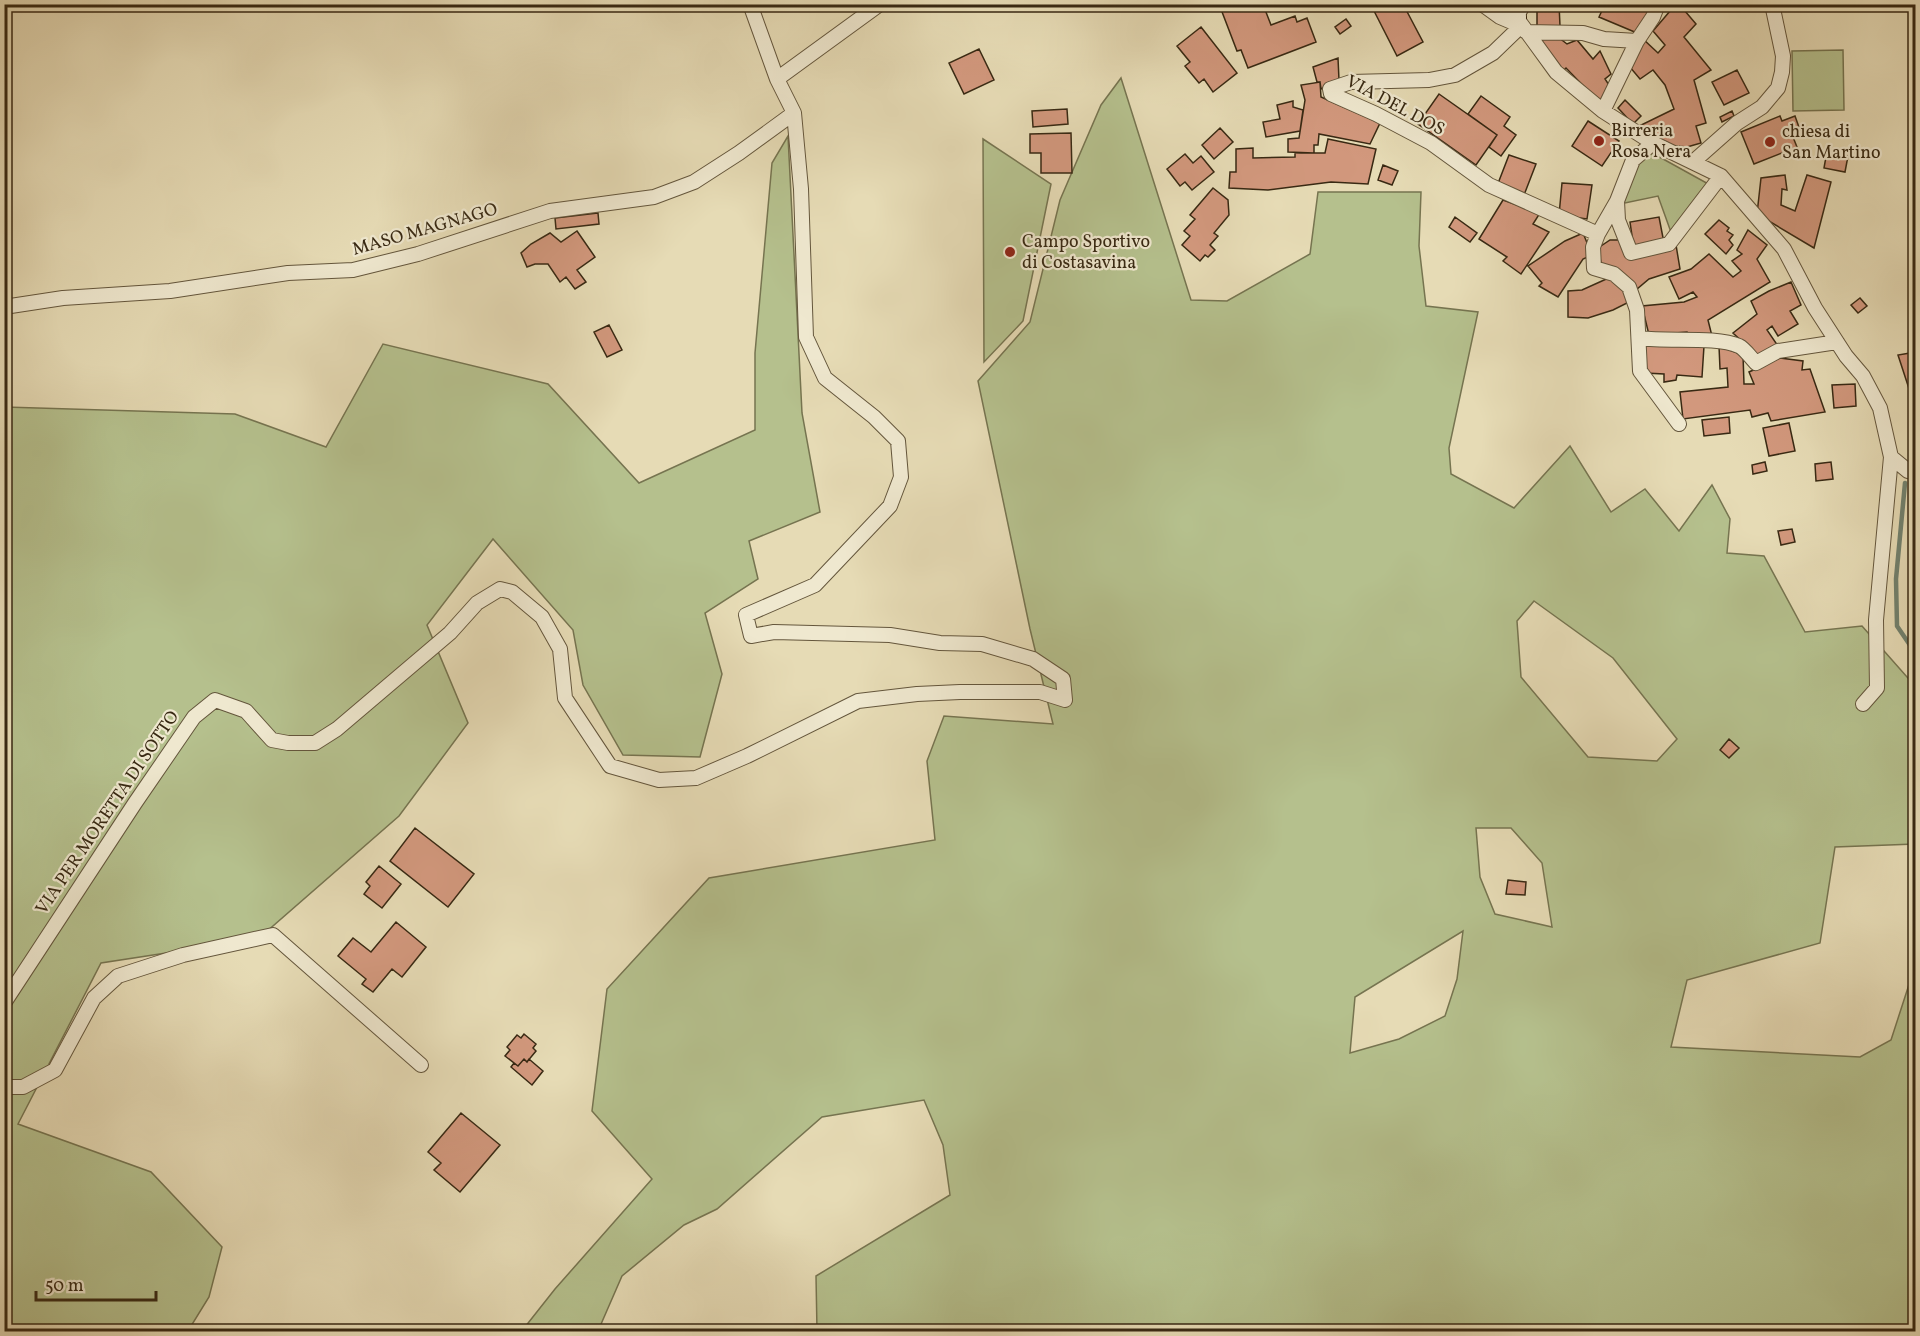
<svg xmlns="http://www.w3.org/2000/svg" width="1920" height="1336" font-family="Vollkorn,serif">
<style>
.green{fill:#b5c08d;stroke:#767450;stroke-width:1.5;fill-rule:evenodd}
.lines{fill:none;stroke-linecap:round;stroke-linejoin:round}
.stream{stroke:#71816e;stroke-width:4.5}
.building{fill:#d2987d;stroke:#382913;stroke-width:1.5}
.street-casing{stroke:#64563c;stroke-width:16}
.secondary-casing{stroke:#382913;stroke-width:22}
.street{stroke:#efe8cf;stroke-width:14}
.secondary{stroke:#efe8cf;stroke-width:20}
.poi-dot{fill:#8f2418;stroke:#efe8cf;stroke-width:2}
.labels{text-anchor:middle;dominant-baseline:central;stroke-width:4.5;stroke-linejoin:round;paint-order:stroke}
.street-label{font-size:18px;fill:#382913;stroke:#efe8cf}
.poi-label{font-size:18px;fill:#382913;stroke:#efe8cf;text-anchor:start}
</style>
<rect width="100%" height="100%" fill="#e6dbb5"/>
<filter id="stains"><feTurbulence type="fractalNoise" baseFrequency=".00333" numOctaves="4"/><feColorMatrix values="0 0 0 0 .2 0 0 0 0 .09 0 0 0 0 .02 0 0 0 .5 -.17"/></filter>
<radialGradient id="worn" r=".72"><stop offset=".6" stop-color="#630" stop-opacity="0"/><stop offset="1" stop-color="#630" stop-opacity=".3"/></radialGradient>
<path class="green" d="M 1843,50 L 1844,110 L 1793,111 L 1792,51 Z
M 1121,78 L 1191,300 L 1227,301 L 1310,254 L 1318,192 L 1421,192 L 1419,246 L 1426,306 L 1478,312 L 1449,448 L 1451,474 L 1514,508 L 1570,446 L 1611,512 L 1645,489 L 1679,531 L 1712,485 L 1730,519 L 1727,553 L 1764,556 L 1805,632 L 1862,626 L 1915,686 L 1915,844 L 1835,847 L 1820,943 L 1687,980 L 1671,1047 L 1860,1057 L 1891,1040 L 1915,966 L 1915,1331 L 817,1331 L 816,1276 L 950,1195 L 943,1145 L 924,1100 L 822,1117 L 717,1209 L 684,1225 L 622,1276 L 598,1331 L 521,1332 L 555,1289 L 652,1179 L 592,1111 L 607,989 L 709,878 L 935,840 L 927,761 L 944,716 L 1053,724 L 1030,629 L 978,381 L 1030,322 L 1060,200 L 1101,105 ZM 1534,601 L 1613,658 L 1677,739 L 1657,761 L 1588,757 L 1521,677 L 1517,621 ZM 1476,828 L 1511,828 L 1542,863 L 1552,927 L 1495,914 L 1480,877 ZM 1463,931 L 1457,979 L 1445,1016 L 1399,1039 L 1350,1053 L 1355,997 Z
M 788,136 L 802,413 L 820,512 L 749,541 L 758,579 L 705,613 L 722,674 L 700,757 L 623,755 L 583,685 L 573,630 L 493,539 L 427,625 L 468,723 L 399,816 L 258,939 L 101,963 L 18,1124 L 151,1172 L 222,1247 L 209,1297 L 188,1331 L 5,1332 L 5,407 L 235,414 L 326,447 L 383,344 L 548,384 L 639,483 L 755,430 L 755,353 L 772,163 Z
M 983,139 L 1051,184 L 1023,321 L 984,362 Z
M 1645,149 L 1712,186 L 1672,235 L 1658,196 L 1620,204 Z"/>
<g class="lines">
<path class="stream" d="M 1905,483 L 1896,579 L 1897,626 L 1916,654"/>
</g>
<path class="building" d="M 1219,4 L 1271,4 L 1264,7 L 1271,25 L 1295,16 L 1297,22 L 1307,18 L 1316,42 L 1248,68 L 1241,50 L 1237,51 Z
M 1403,4 L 1423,42 L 1397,56 L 1371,5 Z
M 1537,4 L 1559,4 L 1560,26 L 1537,26 Z
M 1605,4 L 1652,4 L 1637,33 L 1599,17 Z
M 1676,4 L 1679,4 L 1696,24 L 1684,37 L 1711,70 L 1694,80 L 1706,123 L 1696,126 L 1701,143 L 1687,147 L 1666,145 L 1637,127 L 1674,109 L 1665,85 L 1653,70 L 1640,79 L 1629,66 L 1643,39 L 1658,53 L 1665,45 L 1653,31 Z
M 1346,19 L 1351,26 L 1340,34 L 1335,27 Z
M 1201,27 L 1237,73 L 1213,92 L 1204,79 L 1199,83 L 1185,66 L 1190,62 L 1177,46 Z
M 1554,34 L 1567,44 L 1577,40 L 1593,59 L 1600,51 L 1611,74 L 1605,79 L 1611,88 L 1599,102 L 1566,68 L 1563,71 L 1537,40 Z
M 979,49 L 994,80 L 964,94 L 949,63 Z
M 1338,58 L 1339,80 L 1321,89 L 1320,82 L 1317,82 L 1313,67 Z
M 1737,70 L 1749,93 L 1724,105 L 1712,82 Z
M 1320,82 L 1321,97 L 1380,123 L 1370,144 L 1319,134 L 1318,145 L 1314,145 L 1314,153 L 1288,152 L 1288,139 L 1299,138 L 1305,100 L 1301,85 Z
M 1439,94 L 1497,135 L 1476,165 L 1418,124 Z
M 1481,96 L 1510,117 L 1504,126 L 1516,135 L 1501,156 L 1489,147 L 1497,135 L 1468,114 Z
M 1625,100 L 1641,116 L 1633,124 L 1618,108 Z
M 1293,101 L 1293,107 L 1303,110 L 1300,131 L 1266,137 L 1263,122 L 1280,119 L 1277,105 Z
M 1067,109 L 1068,124 L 1033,127 L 1032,111 Z
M 1732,111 L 1734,116 L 1722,122 L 1720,117 Z
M 1780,116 L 1782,121 L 1795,116 L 1801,133 L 1793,137 L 1797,147 L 1754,164 L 1741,132 Z
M 1588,121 L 1619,141 L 1602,166 L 1572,146 Z
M 1220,128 L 1233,142 L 1214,159 L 1202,145 Z
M 1071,133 L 1072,173 L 1041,173 L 1041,153 L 1030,153 L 1030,134 Z
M 1328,139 L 1376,149 L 1368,184 L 1331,182 L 1268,190 L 1229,188 L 1230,172 L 1236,172 L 1236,149 L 1253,148 L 1253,158 L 1295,157 L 1295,153 L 1325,153 Z
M 1827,151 L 1848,156 L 1845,172 L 1824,168 Z
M 1185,154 L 1193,163 L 1201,156 L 1214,172 L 1192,190 L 1185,182 L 1180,186 L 1167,169 Z
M 1509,155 L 1536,164 L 1524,195 L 1497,186 Z
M 1383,165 L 1398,171 L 1392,185 L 1378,180 Z
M 1785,175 L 1787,190 L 1782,189 L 1781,205 L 1795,211 L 1807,175 L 1831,182 L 1814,248 L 1757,214 L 1761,178 Z
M 1562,183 L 1592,185 L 1587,219 L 1559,215 Z
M 1213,188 L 1228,200 L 1229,215 L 1214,233 L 1218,236 L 1210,245 L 1215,250 L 1208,257 L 1205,255 L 1200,261 L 1182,245 L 1190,236 L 1184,231 L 1195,219 L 1190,215 Z
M 1503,200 L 1540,213 L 1533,224 L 1549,232 L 1521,274 L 1503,261 L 1507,257 L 1479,239 Z
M 598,213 L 599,224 L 556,229 L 555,218 Z
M 1455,217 L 1477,233 L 1470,242 L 1449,227 Z
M 1659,217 L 1664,243 L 1634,249 L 1630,222 Z
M 1719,220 L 1729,228 L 1727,231 L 1733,235 L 1729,240 L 1733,245 L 1726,254 L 1705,234 Z
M 1748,230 L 1767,245 L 1757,259 L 1770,282 L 1708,320 L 1712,336 L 1688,338 L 1687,332 L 1649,335 L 1642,306 L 1684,302 L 1697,297 L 1693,292 L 1679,299 L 1669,277 L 1691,269 L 1709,254 L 1733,277 L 1741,271 L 1732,261 L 1742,254 L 1737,250 Z
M 577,231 L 595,257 L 577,270 L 586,282 L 575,289 L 566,277 L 560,282 L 548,264 L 535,264 L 527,267 L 521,253 L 531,244 L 550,233 L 561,242 Z
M 1583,233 L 1592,255 L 1583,259 L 1558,297 L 1539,286 L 1542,283 L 1528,266 L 1565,241 Z
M 1610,240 L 1619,240 L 1631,259 L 1676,245 L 1680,269 L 1649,279 L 1637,289 L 1601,263 L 1598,248 Z
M 1613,276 L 1633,300 L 1613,310 L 1588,318 L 1568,317 L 1568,291 L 1582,290 Z
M 1791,282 L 1801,305 L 1790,311 L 1798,324 L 1778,336 L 1772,326 L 1767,330 L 1778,346 L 1760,358 L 1733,333 L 1757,314 L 1751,301 L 1769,291 Z
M 1860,298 L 1867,306 L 1858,313 L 1851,305 Z
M 609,325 L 622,350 L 607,357 L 594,332 Z
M 1645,343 L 1704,346 L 1702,377 L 1677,375 L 1676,380 L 1664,382 L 1664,374 L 1645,373 Z
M 1719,346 L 1743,355 L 1744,384 L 1754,384 L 1749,372 L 1780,358 L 1803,361 L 1802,370 L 1810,369 L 1825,412 L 1771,421 L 1768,413 L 1752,417 L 1750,410 L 1683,419 L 1680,392 L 1728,387 L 1727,368 L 1720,369 Z
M 1916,352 L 1916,407 L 1915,407 L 1898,355 Z
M 1855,384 L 1856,406 L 1834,408 L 1832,385 Z
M 1729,417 L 1730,433 L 1704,436 L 1702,420 Z
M 1789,423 L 1795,451 L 1769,456 L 1763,428 Z
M 1765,462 L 1767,471 L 1753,474 L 1752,465 Z
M 1831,462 L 1833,479 L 1816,481 L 1815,464 Z
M 1792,529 L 1795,542 L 1781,545 L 1778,531 Z
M 1729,739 L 1739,748 L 1729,758 L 1720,750 Z
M 415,828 L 474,874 L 448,907 L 390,861 Z
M 379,866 L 401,884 L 382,908 L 364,894 L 370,886 L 366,882 Z
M 1508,880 L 1526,882 L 1525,895 L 1506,894 Z
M 396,922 L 426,947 L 402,977 L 392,969 L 373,992 L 362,984 L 366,979 L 338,956 L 353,938 L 371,952 Z
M 524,1034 L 536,1044 L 533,1048 L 536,1051 L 527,1062 L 524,1059 L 518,1066 L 505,1056 L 510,1050 L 507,1047 L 517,1035 L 521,1038 Z
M 524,1059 L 527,1062 L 529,1059 L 543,1071 L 532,1085 L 511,1067 L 514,1063 L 518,1066 Z
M 461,1113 L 500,1145 L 460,1192 L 434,1170 L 441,1163 L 428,1152 Z"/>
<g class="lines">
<g class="street-casing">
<path id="street" d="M 1482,4 L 1500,17 L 1521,26 L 1493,53 L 1455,75 L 1429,80 L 1351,82 L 1330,89 L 1331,94 L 1376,114 L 1431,143 L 1489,185 L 1598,234
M 1524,4 L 1516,17 L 1556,72 L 1603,111 L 1653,143 L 1721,176 L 1784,249 L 1815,308 L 1846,356 L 1863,376 L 1880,408 L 1891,457 L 1908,471 L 1916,473
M 1526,32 L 1583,33 L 1604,39 L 1637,41
M 777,79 L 880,4
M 1603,111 L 1637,41 L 1653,17 L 1658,4
M 1653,143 L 1633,160 L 1617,201 L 1618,220 L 1631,253 L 1669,244 L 1721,176
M 1693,162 L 1737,123 L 1762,107 L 1778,88 L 1782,72 L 1783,56 L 1772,4
M 1617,201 L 1598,234 L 1593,247 L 1594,268 L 1614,274 L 1629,287 L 1637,310 L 1640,371 L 1679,424
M 4,307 L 63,298 L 170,291 L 288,273 L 353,270 L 418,254 L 550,211 L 654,197 L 694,182 L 739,153 L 794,113
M 1640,338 C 1668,342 1716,336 1739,346 C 1745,349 1751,358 1756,363 L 1778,351 L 1837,342
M 1863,704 L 1877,688 L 1876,620 L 1891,457
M 4,1003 L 135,803 L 194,717 L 215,700 L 246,711 L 272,740 L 288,743 L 315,743 L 337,729 L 450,633 L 477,603 L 500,589 L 512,592 L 542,617 L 560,649 L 565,698 L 610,766 L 659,780 L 696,778 L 747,756 L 858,701 L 917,694 L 960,692 L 1040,692 L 1065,700 L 1063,679 L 1033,659 L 982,644 L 940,643 L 890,635 L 774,632 L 751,636 L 746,615 L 815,585 L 890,506 L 901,477 L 898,441 L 874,417 L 825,378 L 806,337 L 801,189 L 794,113 L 777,79 L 750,4
M 4,1085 L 8,1087 L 23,1087 L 55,1070 L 94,998 L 118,976 L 183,955 L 273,935 L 421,1065"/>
</g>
<g class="secondary-casing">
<path id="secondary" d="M 1509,4 L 1516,17"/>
</g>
<use href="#street" class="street"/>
<use href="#secondary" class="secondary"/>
</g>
<g class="poi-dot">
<circle cx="1599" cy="141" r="6"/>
<circle cx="1770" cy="142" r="6"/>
<circle cx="1010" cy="252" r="6"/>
</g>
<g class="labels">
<g class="street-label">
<text transform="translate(1395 106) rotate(28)">VIA DEL DOS</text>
<text transform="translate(425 230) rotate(-16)">MASO MAGNAGO</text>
<text transform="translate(108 813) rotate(-56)">VIA PER MORETTA DI SOTTO</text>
</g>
<g class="poi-label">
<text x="1611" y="131">Birreria<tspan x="1611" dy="21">Rosa Nera</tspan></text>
<text x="1782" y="132">chiesa di<tspan x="1782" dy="21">San Martino</tspan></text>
<text x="1022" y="242">Campo Sportivo<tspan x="1022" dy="21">di Costasavina</tspan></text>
</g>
</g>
<rect width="1920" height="1336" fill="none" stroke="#e6dbb5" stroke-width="24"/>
<rect x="6" y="6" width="1908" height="1324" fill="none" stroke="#382913" stroke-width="3"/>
<rect x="12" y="12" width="1896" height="1312" fill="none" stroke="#382913" stroke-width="1.5"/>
<path d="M36 1291v9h120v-9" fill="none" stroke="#382913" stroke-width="3"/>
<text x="45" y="1291" font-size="18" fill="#382913" stroke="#efe8cf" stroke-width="4.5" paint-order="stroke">50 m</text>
<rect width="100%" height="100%" filter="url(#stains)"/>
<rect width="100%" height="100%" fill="url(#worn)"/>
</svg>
